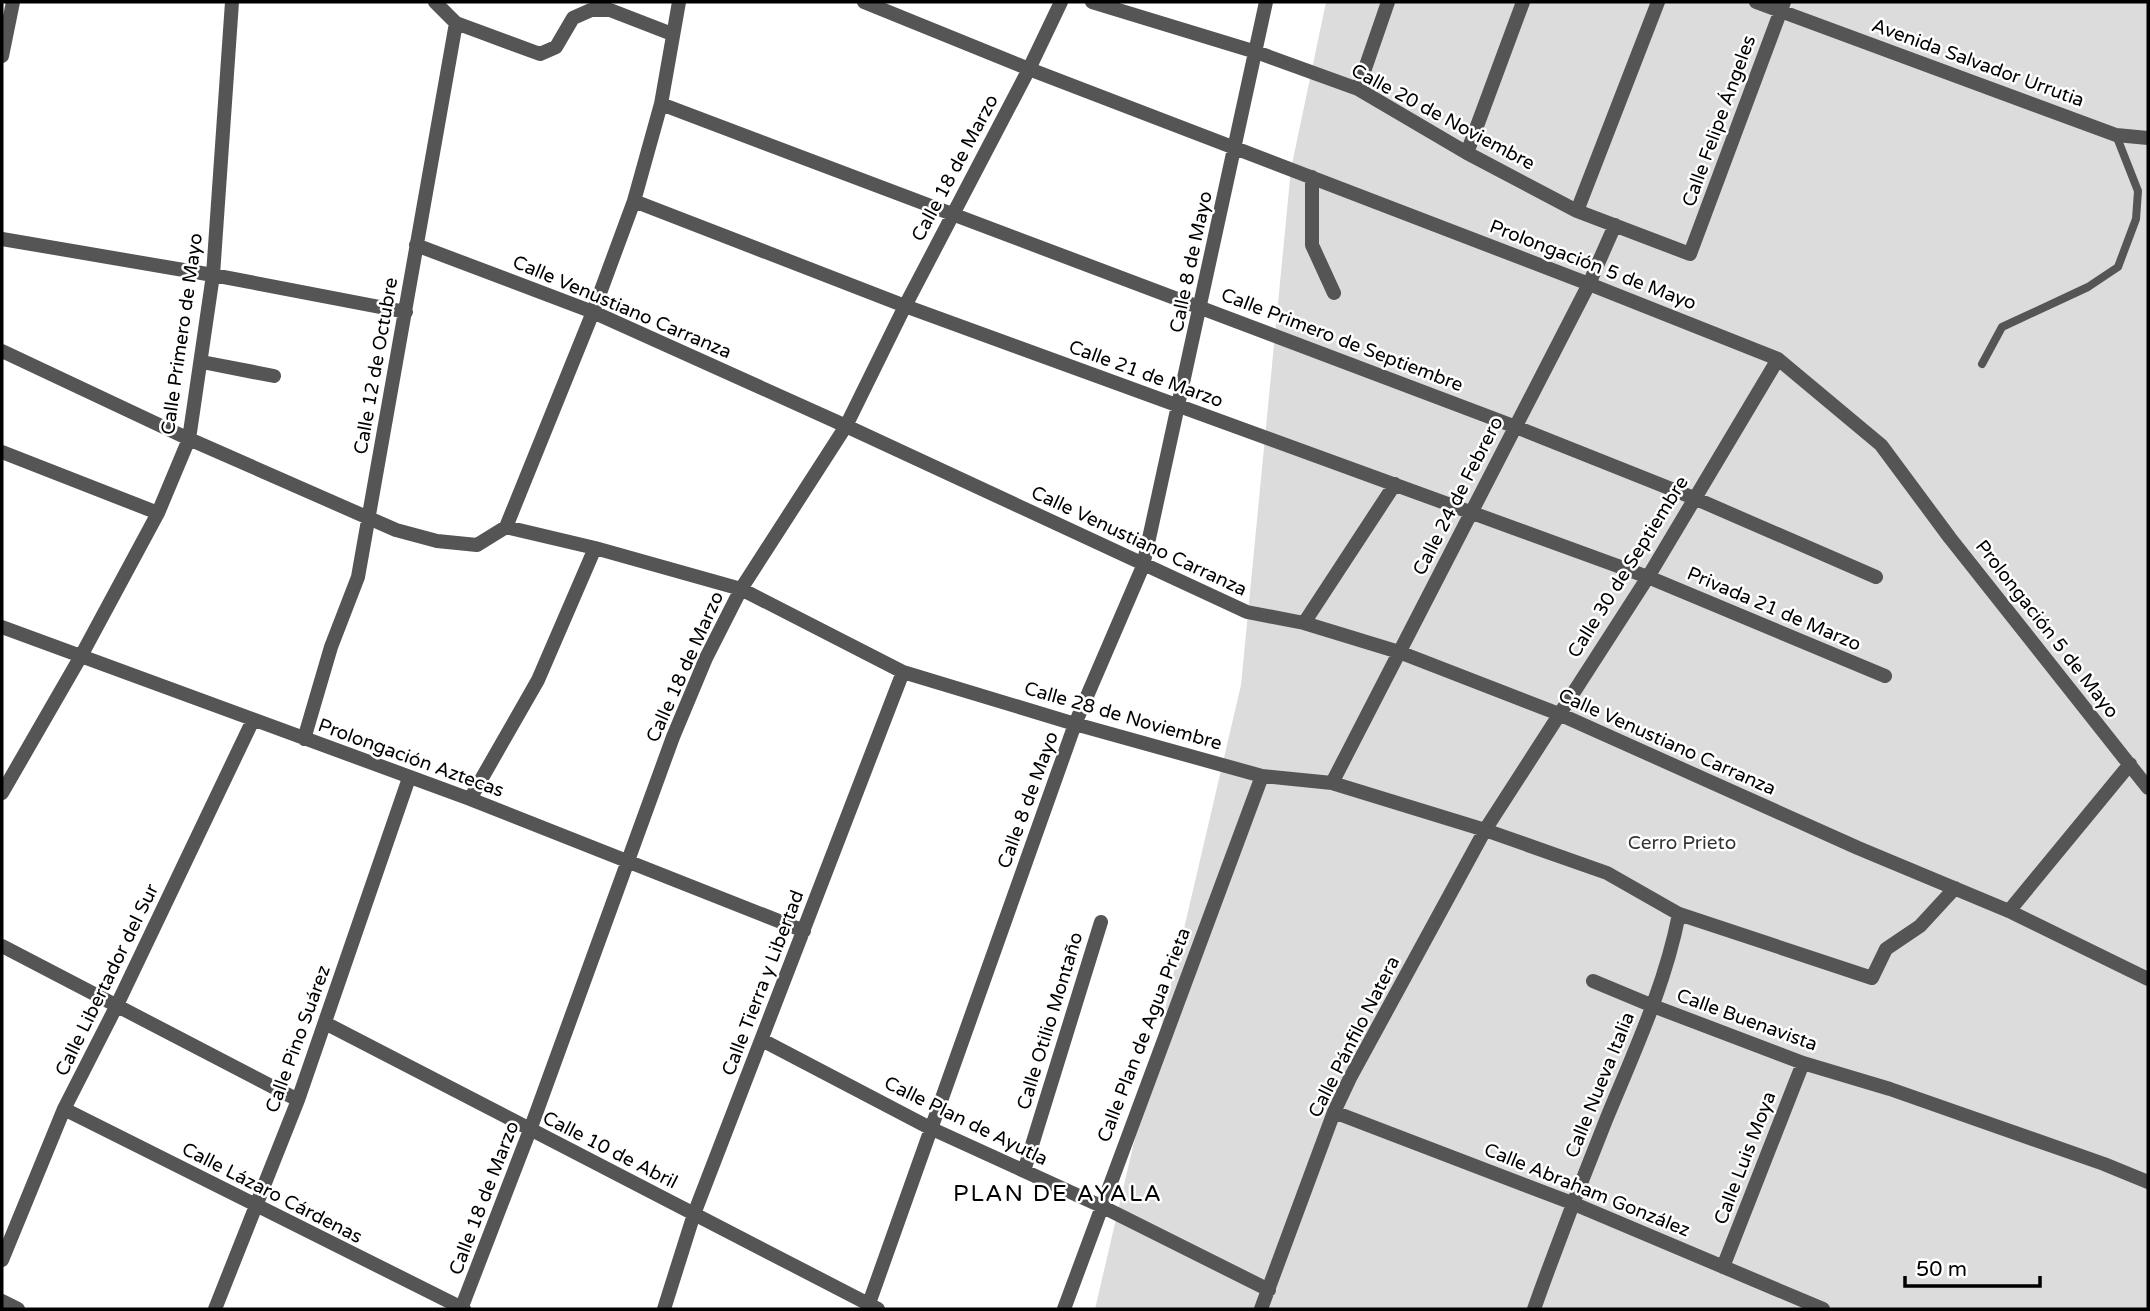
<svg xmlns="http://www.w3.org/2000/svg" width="2150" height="1311" font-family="'Varela Round',sans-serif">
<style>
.green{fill:#dcdcdc}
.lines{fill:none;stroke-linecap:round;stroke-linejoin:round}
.service{stroke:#555;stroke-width:8}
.minor{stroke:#555;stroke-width:14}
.labels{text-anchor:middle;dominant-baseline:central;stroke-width:5;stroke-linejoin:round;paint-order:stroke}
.street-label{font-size:19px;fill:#000;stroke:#fff}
.park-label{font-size:19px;fill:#333;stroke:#fff}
.quarter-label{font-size:23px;letter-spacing:2px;fill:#000;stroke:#fff}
</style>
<rect width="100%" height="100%" fill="#fff"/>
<path class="green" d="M 1326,2 L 2148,2 L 2148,1309 L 1095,1309 L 1241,685 L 1291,169 Z"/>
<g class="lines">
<path class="service" d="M 1982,364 L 2002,327 L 2088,287 L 2118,267 L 2136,219 L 2138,191 L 2116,135"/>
<path class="minor" d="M 435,2 L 456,23 L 540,54 L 556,47 L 573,18 L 591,10 L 610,10 L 672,34
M 864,2 L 1029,69 L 1589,284 L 1778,359 L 1881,445 L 1950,538 L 2148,788
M 1092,2 L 1256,52 L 1358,89 L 1467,153 L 1577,211 L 1690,254 L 1784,2
M 1756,2 L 2116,135 L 2148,138
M 2,56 L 13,2
M 1358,89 L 1388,2
M 661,104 L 1516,427 L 1694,498 L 1876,577
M 1467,153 L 1523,2
M 1312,177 L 1312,245 L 1334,293
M 634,201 L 905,306 L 1648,577 L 1885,676
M 1577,211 L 1658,2
M 2,239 L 213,275 L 406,312
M 416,245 L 593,312 L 846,426 L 1247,612 L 1304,623 L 1399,652 L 1559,714 L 1858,848 L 2009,911 L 2148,979
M 2,351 L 189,439 L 396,530 L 437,541 L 477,545 L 506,527 L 595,548 L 741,589 L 903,672 L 1075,724 L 1262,776 L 1332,783 L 1485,830 L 1607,873 L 1679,914 L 1872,978 L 1886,949 L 1920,926 L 1955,888
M 202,362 L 274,376
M 2,452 L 158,513
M 506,527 L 593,312 L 634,201 L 661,104 L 679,2
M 1304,623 L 1395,484
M 2,627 L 470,799 L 804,931
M 304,739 L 331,647 L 358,577 L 456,23
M 1332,783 L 1589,284 L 1615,225
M 2,793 L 81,656 L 158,513 L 189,439 L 213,275 L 232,2
M 470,799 L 538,680 L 595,548
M 2009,911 L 2130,764
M 2,946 L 298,1100
M 1593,981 L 1653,1006 L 1803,1063 L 1890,1089 L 2104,1164 L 2148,1182
M 325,1023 L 878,1309
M 762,1040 L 930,1128 L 1101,1206 L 1269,1290
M 64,1109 L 464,1309
M 1334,1112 L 1572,1203 L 1823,1309
M 1024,1171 L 1101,922
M 2,1260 L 64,1109 L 116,1007 L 253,720
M 1723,1267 L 1803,1063
M 2,1301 L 18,1309
M 215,1309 L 298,1100 L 409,778
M 461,1309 L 530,1130 L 673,737 L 706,658 L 741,589 L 846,426 L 905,306 L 1029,69 L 1061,2
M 664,1309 L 694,1214 L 903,672
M 867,1309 L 1075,724 L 1143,566 L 1266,2
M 1064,1309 L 1262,776
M 1261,1309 L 1334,1112 L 1350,1078 L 1485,830 L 1648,577 L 1778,359
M 1534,1309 C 1557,1245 1581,1182 1606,1120 C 1634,1052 1665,986 1679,914"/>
</g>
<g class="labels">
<g class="street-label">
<text transform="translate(1978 63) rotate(20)">Avenida Salvador Urrutia</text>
<text transform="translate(1443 117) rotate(28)">Calle 20 de Noviembre</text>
<text transform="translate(1719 121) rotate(-70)">Calle Felipe Ángeles</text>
<text transform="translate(955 168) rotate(-62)">Calle 18 de Marzo</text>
<text transform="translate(1191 262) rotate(-78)">Calle 8 de Mayo</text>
<text transform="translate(1593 265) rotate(21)">Prolongación 5 de Mayo</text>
<text transform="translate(622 307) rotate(23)">Calle Venustiano Carranza</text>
<text transform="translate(182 334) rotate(-82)">Calle Primero de Mayo</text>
<text transform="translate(1342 340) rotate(21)">Calle Primero de Septiembre</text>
<text transform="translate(376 366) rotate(-80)">Calle 12 de Octubre</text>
<text transform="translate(1146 374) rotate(20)">Calle 21 de Marzo</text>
<text transform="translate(1458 496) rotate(-63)">Calle 24 de Febrero</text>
<text transform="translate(1139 541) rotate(25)">Calle Venustiano Carranza</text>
<text transform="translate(1628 567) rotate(-58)">Calle 30 de Septiembre</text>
<text transform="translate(1774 609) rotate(23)">Privada 21 de Marzo</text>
<text transform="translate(2047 629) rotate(52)">Prolongación 5 de Mayo</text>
<text transform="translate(685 667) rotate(-66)">Calle 18 de Marzo</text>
<text transform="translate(1123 716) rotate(16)">Calle 28 de Noviembre</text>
<text transform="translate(1667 742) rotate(24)">Calle Venustiano Carranza</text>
<text transform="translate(411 758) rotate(20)">Prolongación Aztecas</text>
<text transform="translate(1028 800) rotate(-70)">Calle 8 de Mayo</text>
<text transform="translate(107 980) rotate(-64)">Calle Libertador del Sur</text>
<text transform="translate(763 983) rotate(-69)">Calle Tierra y Libertad</text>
<text transform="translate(1747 1020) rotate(20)">Calle Buenavista</text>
<text transform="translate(1050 1021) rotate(-73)">Calle Otilio Montaño</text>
<text transform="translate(1144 1035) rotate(-69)">Calle Plan de Agua Prieta</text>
<text transform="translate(1354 1037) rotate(-63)">Calle Pánfilo Natera</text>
<text transform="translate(298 1039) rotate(-70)">Calle Pino Suárez</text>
<text transform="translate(1600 1085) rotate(-68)">Calle Nueva Italia</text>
<text transform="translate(966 1121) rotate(26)">Calle Plan de Ayutla</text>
<text transform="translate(610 1150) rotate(27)">Calle 10 de Abril</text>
<text transform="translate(1745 1158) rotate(-69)">Calle Luis Moya</text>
<text transform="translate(1587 1190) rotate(22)">Calle Abraham González</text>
<text transform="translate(272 1193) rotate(27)">Calle Lázaro Cárdenas</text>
<text transform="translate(484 1198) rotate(-69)">Calle 18 de Marzo</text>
</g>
<g class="park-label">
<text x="1682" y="843">Cerro Prieto</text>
</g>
<g class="quarter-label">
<text x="1058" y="1194">PLAN DE AYALA</text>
</g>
</g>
<rect width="2150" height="1311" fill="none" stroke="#000000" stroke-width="7"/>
<path d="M1905 1276v10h135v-10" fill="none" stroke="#000000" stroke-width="3.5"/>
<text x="1916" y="1276" font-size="21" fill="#000000" stroke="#ffffff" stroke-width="5" paint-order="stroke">50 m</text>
</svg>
